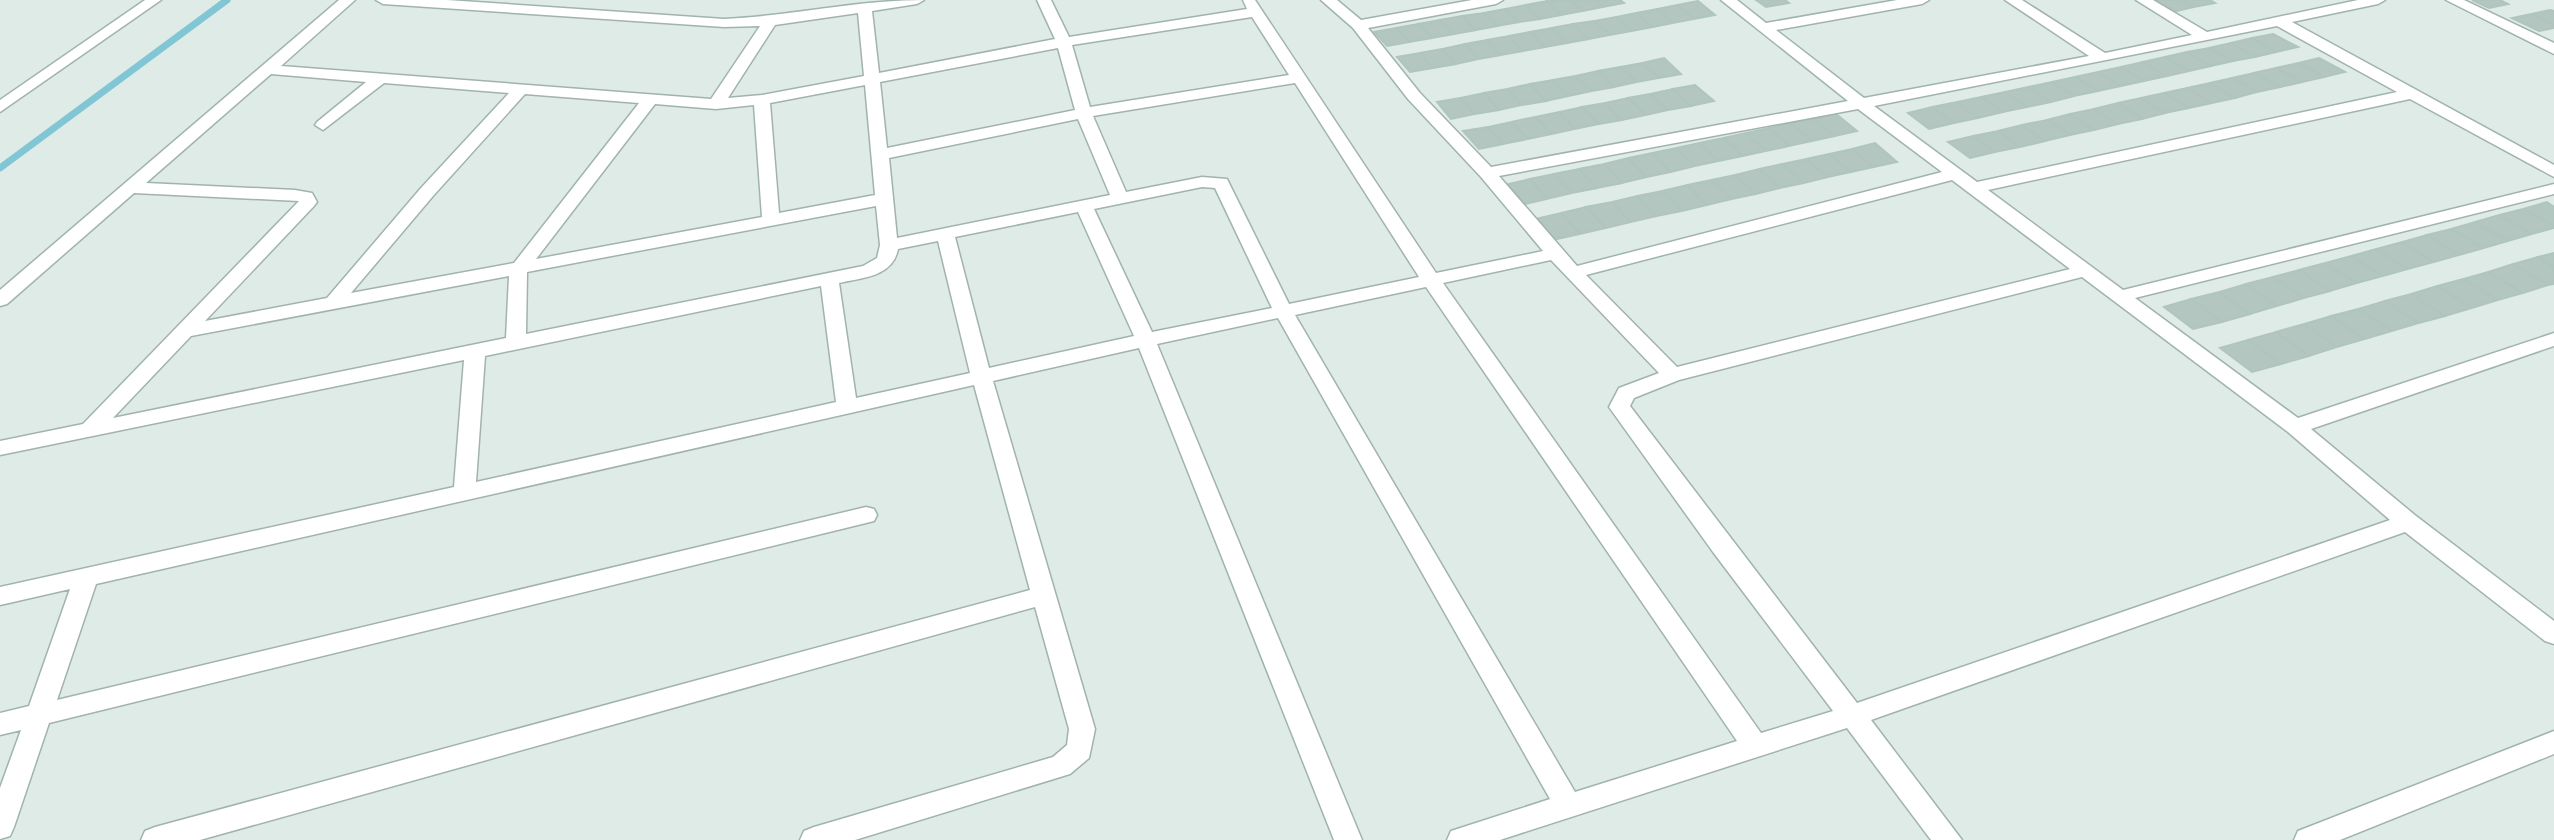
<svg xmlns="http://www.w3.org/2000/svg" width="2554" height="840" font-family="Jost,sans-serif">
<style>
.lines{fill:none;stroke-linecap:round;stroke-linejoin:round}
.stream{stroke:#81c6d5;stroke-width:7}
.building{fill:#b3c6bf;stroke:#b0c5bd;stroke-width:2}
.minor-casing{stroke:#a1b3ad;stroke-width:3}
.minor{fill:#fff;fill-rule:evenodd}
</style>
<rect width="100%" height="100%" fill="#deebe6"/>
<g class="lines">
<path class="stream" d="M 0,168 L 227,0"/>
</g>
<path class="building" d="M 1571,0 L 1583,11 L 1561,15 L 1547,1 Z
M 1571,0 L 1595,0 L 1603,7 L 1583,11 Z
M 1595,0 L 1620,0 L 1624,3 L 1603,7 Z
M 1756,0 L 1785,0 L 1789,3 L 1766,7 Z
M 2153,0 L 2181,0 L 2194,7 L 2173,12 Z
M 2181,0 L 2210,0 L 2215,3 L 2194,7 Z
M 2472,0 L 2500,0 L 2508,4 L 2489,8 Z
M 1547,1 L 1561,15 L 1540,19 L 1526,5 Z
M 1698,1 L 1715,15 L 1694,19 L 1677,5 Z
M 1526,5 L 1540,19 L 1519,22 L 1505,9 Z
M 1677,5 L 1694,19 L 1673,23 L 1657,9 Z
M 1505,9 L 1519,22 L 1497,26 L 1484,13 Z
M 1657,9 L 1673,23 L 1653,27 L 1636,13 Z
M 2550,10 L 2554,11 L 2554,24 L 2531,14 Z
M 1484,13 L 1497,26 L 1476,30 L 1462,16 Z
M 1636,13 L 1653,27 L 1632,31 L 1616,17 Z
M 2531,14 L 2554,24 L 2554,28 L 2539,31 L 2512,18 Z
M 1462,16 L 1476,30 L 1454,34 L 1440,20 Z
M 1616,17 L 1632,31 L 1610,35 L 1594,21 Z
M 1440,20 L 1454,34 L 1432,38 L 1418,24 Z
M 1594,21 L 1610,35 L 1589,39 L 1573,24 Z
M 1418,24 L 1432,38 L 1409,42 L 1396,28 Z
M 1573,24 L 1589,39 L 1567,43 L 1552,28 Z
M 1396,28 L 1409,42 L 1387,46 L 1374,32 Z
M 1552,28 L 1567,43 L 1545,47 L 1530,32 Z
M 1530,32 L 1545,47 L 1523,51 L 1509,36 Z
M 2273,34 L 2298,47 L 2276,52 L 2252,38 Z
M 1509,36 L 1523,51 L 1501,55 L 1487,40 Z
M 2252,38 L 2276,52 L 2255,57 L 2231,43 Z
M 1487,40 L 1501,55 L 1479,59 L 1465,44 Z
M 2231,43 L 2255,57 L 2233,61 L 2209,48 Z
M 1465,44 L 1479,59 L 1456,64 L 1442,49 Z
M 2209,48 L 2233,61 L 2211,66 L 2187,52 Z
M 1442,49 L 1456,64 L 1433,68 L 1420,53 Z
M 2187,52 L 2211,66 L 2189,71 L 2165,57 Z
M 1420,53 L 1433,68 L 1410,72 L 1397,57 Z
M 2165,57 L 2189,71 L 2167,76 L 2143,62 Z
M 1664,58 L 1681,74 L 1659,78 L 1642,63 Z
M 2319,58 L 2345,72 L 2324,77 L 2298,63 Z
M 2143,62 L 2167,76 L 2144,81 L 2121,67 Z
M 1642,63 L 1659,78 L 1637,82 L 1620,67 Z
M 2298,63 L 2324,77 L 2302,82 L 2276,68 Z
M 1620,67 L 1637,82 L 1614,87 L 1598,71 Z
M 2121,67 L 2144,81 L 2121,86 L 2098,72 Z
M 2276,68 L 2302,82 L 2280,87 L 2254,73 Z
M 1598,71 L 1614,87 L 1592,91 L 1575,76 Z
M 2098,72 L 2121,86 L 2098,91 L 2075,77 Z
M 2254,73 L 2280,87 L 2257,92 L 2232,78 Z
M 1575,76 L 1592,91 L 1569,96 L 1553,80 Z
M 2075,77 L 2098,91 L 2074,96 L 2052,82 Z
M 2232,78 L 2257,92 L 2235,98 L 2210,83 Z
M 1553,80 L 1569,96 L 1546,101 L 1530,84 Z
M 2052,82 L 2074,96 L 2051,102 L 2028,87 Z
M 2210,83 L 2235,98 L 2212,103 L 2187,88 Z
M 1530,84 L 1546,101 L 1522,105 L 1507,89 Z
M 1695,85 L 1714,101 L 1691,106 L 1673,89 Z
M 2028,87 L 2051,102 L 2027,107 L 2005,92 Z
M 2187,88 L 2212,103 L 2189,108 L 2164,93 Z
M 1507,89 L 1522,105 L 1499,110 L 1484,93 Z
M 1673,89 L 1691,106 L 1668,110 L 1650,94 Z
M 2005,92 L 2027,107 L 2003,112 L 1981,97 Z
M 1484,93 L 1499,110 L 1475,114 L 1460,98 Z
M 2164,93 L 2189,108 L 2165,113 L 2141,98 Z
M 1650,94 L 1668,110 L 1646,115 L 1628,98 Z
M 1981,97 L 2003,112 L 1978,118 L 1957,102 Z
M 1460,98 L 1475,114 L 1451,119 L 1437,102 Z
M 1628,98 L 1646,115 L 1622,120 L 1605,103 Z
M 2141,98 L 2165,113 L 2142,119 L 2118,103 Z
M 1957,102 L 1978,118 L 1954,123 L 1932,107 Z
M 1605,103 L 1622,120 L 1599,124 L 1582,107 Z
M 2118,103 L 2142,119 L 2118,124 L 2094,109 Z
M 1582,107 L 1599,124 L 1575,129 L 1559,112 Z
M 1932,107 L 1954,123 L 1929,129 L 1908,113 Z
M 2094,109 L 2118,124 L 2094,130 L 2070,114 Z
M 1559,112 L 1575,129 L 1552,134 L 1535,117 Z
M 1836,114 L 1857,131 L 1835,136 L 1813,119 Z
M 2070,114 L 2094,130 L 2070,135 L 2047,120 Z
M 1535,117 L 1552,134 L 1528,139 L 1511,122 Z
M 1813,119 L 1835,136 L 1812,141 L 1791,123 Z
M 2047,120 L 2070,135 L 2045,141 L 2022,125 Z
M 1511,122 L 1528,139 L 1503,144 L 1488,127 Z
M 1791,123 L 1812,141 L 1789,146 L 1769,128 Z
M 2022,125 L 2045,141 L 2020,147 L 1998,131 Z
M 1488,127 L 1503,144 L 1479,149 L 1463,131 Z
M 1769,128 L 1789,146 L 1766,151 L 1746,133 Z
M 1998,131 L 2020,147 L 1995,152 L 1973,136 Z
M 1746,133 L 1766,151 L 1743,156 L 1723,138 Z
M 1973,136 L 1995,152 L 1970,158 L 1948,142 Z
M 1723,138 L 1743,156 L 1719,161 L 1699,143 Z
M 1699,143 L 1719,161 L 1695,166 L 1676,148 Z
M 1875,143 L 1897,162 L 1874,167 L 1852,149 Z
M 1676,148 L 1695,166 L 1671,172 L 1652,153 Z
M 1852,149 L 1874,167 L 1851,172 L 1829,154 Z
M 1652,153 L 1671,172 L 1647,177 L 1628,158 Z
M 1829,154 L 1851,172 L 1828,177 L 1806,159 Z
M 1628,158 L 1647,177 L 1622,183 L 1604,164 Z
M 1806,159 L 1828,177 L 1804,183 L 1782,164 Z
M 1604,164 L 1622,183 L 1597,188 L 1579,169 Z
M 1782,164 L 1804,183 L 1780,188 L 1759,169 Z
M 1579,169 L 1597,188 L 1572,193 L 1554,174 Z
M 1759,169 L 1780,188 L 1756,194 L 1735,175 Z
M 1554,174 L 1572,193 L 1547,199 L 1530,179 Z
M 1735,175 L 1756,194 L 1732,199 L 1711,180 Z
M 1530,179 L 1547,199 L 1521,205 L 1504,185 Z
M 1711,180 L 1732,199 L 1707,205 L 1687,185 Z
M 1687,185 L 1707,205 L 1682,211 L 1662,191 Z
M 1662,191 L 1682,211 L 1657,216 L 1637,196 Z
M 1637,196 L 1657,216 L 1631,222 L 1612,202 Z
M 1612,202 L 1631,222 L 1606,228 L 1586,207 Z
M 2547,202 L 2554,207 L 2554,226 L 2523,209 Z
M 1586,207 L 1606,228 L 1580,234 L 1561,213 Z
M 2523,209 L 2554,226 L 2554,228 L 2532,234 L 2499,215 Z
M 1561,213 L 1580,234 L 1553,240 L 1535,219 Z
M 2499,215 L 2532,234 L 2508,241 L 2475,222 Z
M 2475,222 L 2508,241 L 2484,248 L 2451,229 Z
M 2451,229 L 2484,248 L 2459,255 L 2427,235 Z
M 2427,235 L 2459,255 L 2434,262 L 2402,242 Z
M 2402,242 L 2434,262 L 2408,269 L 2376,249 Z
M 2376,249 L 2408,269 L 2383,276 L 2351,256 Z
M 2554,253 L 2554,267 L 2538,257 Z
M 2351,256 L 2383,276 L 2357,283 L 2325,263 Z
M 2538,257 L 2554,267 L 2554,284 L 2548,285 L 2513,264 Z
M 2325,263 L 2357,283 L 2330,291 L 2299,270 Z
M 2513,264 L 2548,285 L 2523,293 L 2488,272 Z
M 2299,270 L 2330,291 L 2304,298 L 2273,277 Z
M 2488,272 L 2523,293 L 2498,300 L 2463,279 Z
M 2273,277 L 2304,298 L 2277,306 L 2246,284 Z
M 2463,279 L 2498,300 L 2472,308 L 2437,286 Z
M 2246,284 L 2277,306 L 2250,314 L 2219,292 Z
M 2437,286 L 2472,308 L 2445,316 L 2411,294 Z
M 2219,292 L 2250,314 L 2222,322 L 2191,299 Z
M 2411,294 L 2445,316 L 2419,323 L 2385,301 Z
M 2191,299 L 2222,322 L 2193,329 L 2164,307 Z
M 2385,301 L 2419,323 L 2392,331 L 2358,309 Z
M 2358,309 L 2392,331 L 2365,339 L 2331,316 Z
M 2331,316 L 2365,339 L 2337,347 L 2304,324 Z
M 2304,324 L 2337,347 L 2309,356 L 2276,332 Z
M 2276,332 L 2309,356 L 2281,364 L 2248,340 Z
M 2248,340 L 2281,364 L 2252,372 L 2220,348 Z"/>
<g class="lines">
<g class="minor-casing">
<path id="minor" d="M 145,0 L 161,0 L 0,112 L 0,100 Z
M 339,0 L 355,0 L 281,66 L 711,99 L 760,26 L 724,27 L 383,4 L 376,0 L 447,0 L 724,19 C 791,16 857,0 924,0 L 917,4 L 872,11 L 879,73 L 1055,39 L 1037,0 L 1051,0 L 1069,37 L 1247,9 L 1243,0 L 1255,0 L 1436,273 L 1543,251 L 1481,177 L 1408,99 L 1353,28 L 1321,0 L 1337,0 L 1361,20 L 1472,0 L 1503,0 L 1496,4 L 1368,28 L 1420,93 L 1491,167 L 1848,101 L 1721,0 L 1737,0 L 1766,23 L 1897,0 L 1929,0 L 1922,4 L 1776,30 L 1864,98 L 2089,56 L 2005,0 L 2022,0 L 2105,53 L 2192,35 L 2136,0 L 2153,0 L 2207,32 L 2358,0 L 2385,0 L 2378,4 L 2292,22 L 2554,165 L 2554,177 L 2410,99 L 1988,190 L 2123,290 L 2554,184 L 2554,194 L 2135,298 L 2298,418 L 2554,333 L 2554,346 L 2311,429 L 2416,516 L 2554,621 L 2554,644 L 2545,641 L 2405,532 L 1871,720 L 1962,840 L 1931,840 L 1847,728 L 1500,840 L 1447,840 L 1451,831 L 1550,799 L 1278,318 L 1157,344 L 1362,840 L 1334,840 L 1139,348 L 993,381 L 1095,729 L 1089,758 L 1070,774 L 855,840 L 800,840 L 804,831 L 814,827 L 1053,757 L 1067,745 L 1069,729 L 1035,607 L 200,840 L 141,840 L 145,831 L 155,827 L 1030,590 L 974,385 L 96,584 L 57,700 L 866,507 L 874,509 L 877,515 L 874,521 L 866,523 L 49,723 L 14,827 L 10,836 L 0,839 L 0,788 L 21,730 L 0,735 L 0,713 L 29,706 L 70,589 L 0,605 L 0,587 L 454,487 L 464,360 L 0,455 L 0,441 L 83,424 L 299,201 L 134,193 L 7,304 L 0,306 L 0,290 ZM 858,13 L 864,76 L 762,95 L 728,98 L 775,25 ZM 1252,17 L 1289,75 L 1090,107 L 1072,45 ZM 2277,26 L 2397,92 L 1977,182 L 1874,106 ZM 1058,48 L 1075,110 L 887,148 L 880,82 ZM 271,74 L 366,82 L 317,122 L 315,125 L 323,130 L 384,83 L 509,93 L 421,188 L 327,298 L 205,321 L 314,206 L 317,202 L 312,193 L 295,190 L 146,183 ZM 1295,83 L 1419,277 L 1289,304 L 1227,179 L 1202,177 L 1126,192 L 1093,116 ZM 865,85 L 875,195 L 779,213 L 770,103 ZM 525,94 L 639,103 L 514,263 L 351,293 L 433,196 ZM 655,104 L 716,109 L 754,105 L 762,217 L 536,259 ZM 1858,109 L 1942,172 L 1577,266 L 1499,176 ZM 1078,119 L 1110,195 L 897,238 L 889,158 ZM 1952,180 L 2070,269 L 1677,367 L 1586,275 ZM 1202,187 L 1215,188 L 1272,308 L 1152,332 L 1094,209 ZM 876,206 L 880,245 L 877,258 L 863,266 L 526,334 L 527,272 ZM 1078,212 L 1134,336 L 989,368 L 955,237 ZM 938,241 L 970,373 L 856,398 L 839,283 C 861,278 893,277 898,249 ZM 1551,260 L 1659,373 L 1619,388 L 1609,407 L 1713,552 L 1833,711 L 1761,733 L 1443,283 ZM 509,276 L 506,338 L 113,418 L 191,336 ZM 2082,277 L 2288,432 L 2390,520 L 1857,703 L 1630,406 L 1634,398 L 1679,380 ZM 821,286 L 836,402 L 476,482 L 485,356 ZM 1426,287 L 1737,741 L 1575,792 L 1295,315 Z
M 2446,0 L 2464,0 L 2554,43 L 2554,54 Z
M 2554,731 L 2554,754 L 2340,840 L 2294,840 L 2298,831 Z"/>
</g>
<use href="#minor" class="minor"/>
</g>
</svg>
